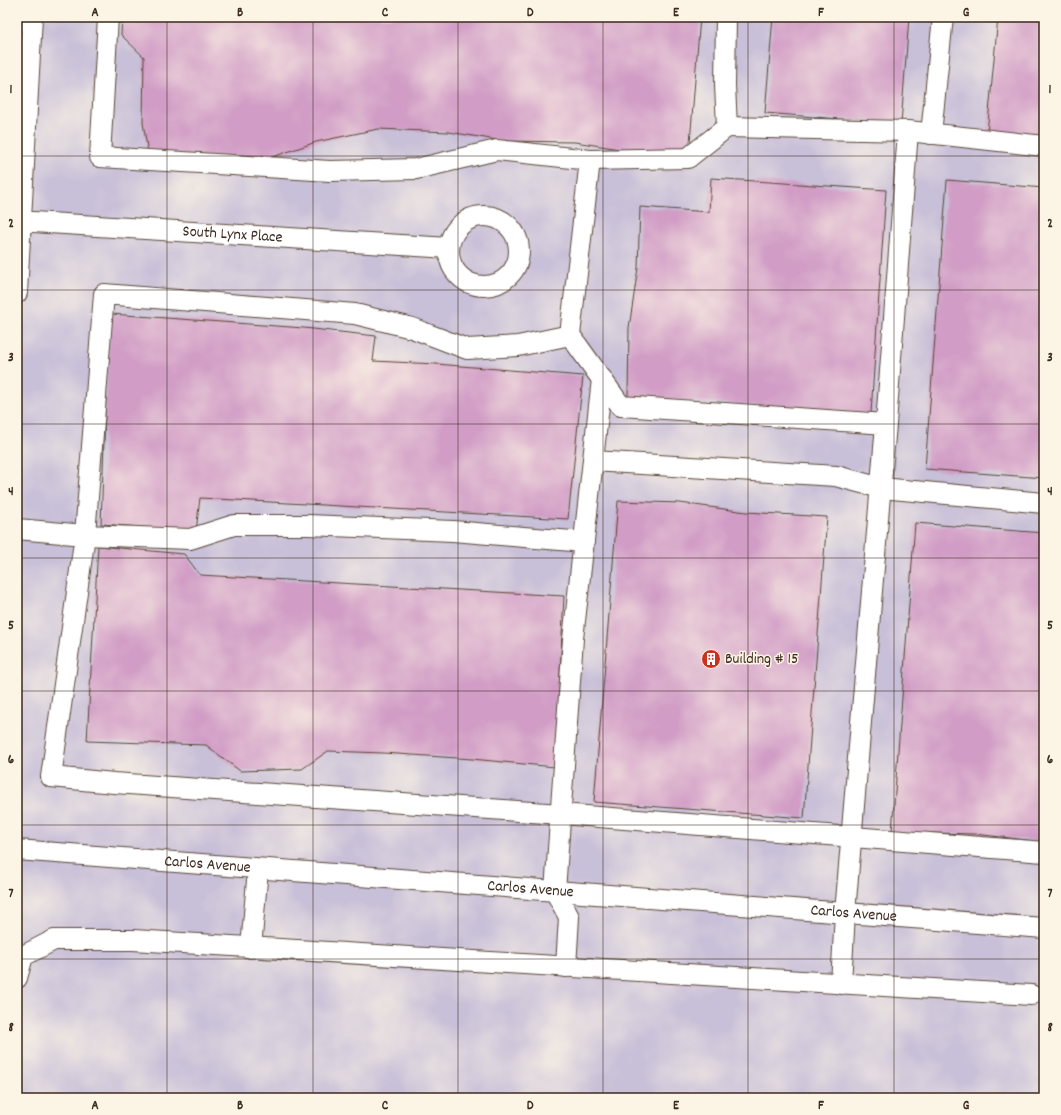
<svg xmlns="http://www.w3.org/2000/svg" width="1061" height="1115" font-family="Dekko,sans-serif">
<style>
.industrial{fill:#c8bfd8}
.building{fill:#d19dc6}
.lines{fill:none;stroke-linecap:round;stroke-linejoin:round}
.minor-casing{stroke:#574537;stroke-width:22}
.minor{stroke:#fff;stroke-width:20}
.grid{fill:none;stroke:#3b2a1e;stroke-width:1;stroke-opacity:0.55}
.labels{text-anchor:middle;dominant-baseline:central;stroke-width:3;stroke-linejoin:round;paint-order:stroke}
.street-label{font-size:16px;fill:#3b2a1e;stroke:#fcf5e5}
.poi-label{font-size:16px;fill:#3b2a1e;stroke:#fcf5e5;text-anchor:start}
.neatline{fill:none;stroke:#3b2a1e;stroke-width:1.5}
.grid-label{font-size:13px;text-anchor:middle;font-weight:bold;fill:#3b2a1e}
</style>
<rect width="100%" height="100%" fill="#fcf5e5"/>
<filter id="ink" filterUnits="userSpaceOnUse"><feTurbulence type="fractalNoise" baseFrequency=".025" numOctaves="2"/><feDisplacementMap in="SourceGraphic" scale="8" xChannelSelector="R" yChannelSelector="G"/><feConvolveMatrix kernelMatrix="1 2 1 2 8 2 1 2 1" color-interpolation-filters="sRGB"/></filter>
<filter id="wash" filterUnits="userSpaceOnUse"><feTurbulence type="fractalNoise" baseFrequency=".012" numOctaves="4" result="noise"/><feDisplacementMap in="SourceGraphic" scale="16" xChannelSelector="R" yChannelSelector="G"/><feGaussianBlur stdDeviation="0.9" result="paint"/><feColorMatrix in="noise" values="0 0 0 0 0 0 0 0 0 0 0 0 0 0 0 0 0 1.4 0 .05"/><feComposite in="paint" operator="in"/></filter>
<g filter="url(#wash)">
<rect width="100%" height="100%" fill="#f5e0c4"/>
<path class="industrial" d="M 17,17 L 1044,17 L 1044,1098 L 17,1098 Z"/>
<g id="blocks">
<path class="building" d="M 122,17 L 700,17 L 689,155 L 626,150 L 575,142 L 503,141 L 449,132 L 378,129 L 316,142 L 261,161 L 148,153 L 143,123 L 144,57 L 121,35 Z
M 773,17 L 909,17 L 901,124 L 765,113 Z
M 998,17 L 1044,17 L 1044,139 L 987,134 Z
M 711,178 L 886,190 L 871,413 L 628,397 L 629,328 L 638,268 L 640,207 L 709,212 Z
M 947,180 L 1044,188 L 1044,478 L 925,469 Z
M 111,314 L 304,328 L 376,336 L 373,361 L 436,364 L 583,376 L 568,519 L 200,498 L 196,531 L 101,524 L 105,414 Z
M 618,501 L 680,503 L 746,512 L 827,517 L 804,818 L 594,802 Z
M 915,523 L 1044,533 L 1044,842 L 975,834 L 892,832 Z
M 98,546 L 184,554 L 200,575 L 564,596 L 555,767 L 472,759 L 383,753 L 328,751 L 302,769 L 240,771 L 206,745 L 87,741 Z"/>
</g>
</g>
<g filter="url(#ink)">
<use href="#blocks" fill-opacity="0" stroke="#574537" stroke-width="1"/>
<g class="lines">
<g class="minor-casing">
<g id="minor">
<path d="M 108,17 L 100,157 L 330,171 L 416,169 L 497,150 L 590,160 L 570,335 L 621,406 L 886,424 L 845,913 L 841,984"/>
<path d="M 726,17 L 725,85 L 727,127 L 908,131 L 1044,146"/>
<path d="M 931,134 L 943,17"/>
<path d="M 590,160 L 688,158 L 727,127"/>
<circle cx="484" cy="251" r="35"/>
<path id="s1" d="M 17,221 L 449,248"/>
<path d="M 17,293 L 32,17"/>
<path d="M 570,335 L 518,346 L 467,349 L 412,328 L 355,314 L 104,294 L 85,535 L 190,539 L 234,525 L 308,525 L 453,531 L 584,542"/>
<path d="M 886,424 L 908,131"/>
<path d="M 593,461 L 836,476 L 881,488 L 1044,503"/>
<path d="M 17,529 L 85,535 L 51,777 L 114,783 L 561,814 L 1044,852"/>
<path id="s2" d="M 17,850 L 1044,928"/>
<path d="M 251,948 L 258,869"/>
<path d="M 566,967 L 569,917 L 555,891 L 573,639 L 602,379"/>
<path d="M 17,978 L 23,956 L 54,940 L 133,940 L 1031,995"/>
</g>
</g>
<use href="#minor" class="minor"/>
</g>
</g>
<path class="grid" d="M 167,17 L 167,1098M 313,17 L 313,1098M 458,17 L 458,1098M 603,17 L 603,1098M 748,17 L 748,1098M 894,17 L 894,1098M 17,156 L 1044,156M 17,290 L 1044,290M 17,424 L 1044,424M 17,558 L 1044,558M 17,691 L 1044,691M 17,825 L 1044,825M 17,959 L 1044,959"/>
<defs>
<g id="building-disc" transform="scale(1)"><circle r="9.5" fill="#c8321e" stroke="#fcf5e5"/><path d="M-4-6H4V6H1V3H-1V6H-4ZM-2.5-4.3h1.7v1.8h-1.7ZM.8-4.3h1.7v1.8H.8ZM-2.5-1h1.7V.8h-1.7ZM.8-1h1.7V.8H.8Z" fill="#fff"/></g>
</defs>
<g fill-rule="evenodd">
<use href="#building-disc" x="711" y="659"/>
</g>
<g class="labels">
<g class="street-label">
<text stroke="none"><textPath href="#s1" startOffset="216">South Lynx Place</textPath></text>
<text stroke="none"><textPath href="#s2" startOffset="191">Carlos Avenue</textPath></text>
<text stroke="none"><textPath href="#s2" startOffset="515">Carlos Avenue</textPath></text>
<text stroke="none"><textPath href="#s2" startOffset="839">Carlos Avenue</textPath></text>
</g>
<g class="poi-label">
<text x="725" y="659">Building # 15</text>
</g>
</g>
<rect width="1061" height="1115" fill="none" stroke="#fcf5e5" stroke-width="44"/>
<rect x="22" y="22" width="1017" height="1071" class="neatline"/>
<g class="grid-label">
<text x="95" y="16">A</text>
<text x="240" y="16">B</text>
<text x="385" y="16">C</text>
<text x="530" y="16">D</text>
<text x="676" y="16">E</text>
<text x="821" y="16">F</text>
<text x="966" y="16">G</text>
<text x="11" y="93">1</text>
<text x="1050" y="93">1</text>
<text x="11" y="227">2</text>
<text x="1050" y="227">2</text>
<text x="11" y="361">3</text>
<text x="1050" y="361">3</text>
<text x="11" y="495">4</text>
<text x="1050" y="495">4</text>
<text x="11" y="629">5</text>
<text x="1050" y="629">5</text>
<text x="11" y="763">6</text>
<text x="1050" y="763">6</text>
<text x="11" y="897">7</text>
<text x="1050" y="897">7</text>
<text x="11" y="1031">8</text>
<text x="1050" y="1031">8</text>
<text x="95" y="1109">A</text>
<text x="240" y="1109">B</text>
<text x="385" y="1109">C</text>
<text x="530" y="1109">D</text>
<text x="676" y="1109">E</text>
<text x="821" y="1109">F</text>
<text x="966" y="1109">G</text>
</g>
</svg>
